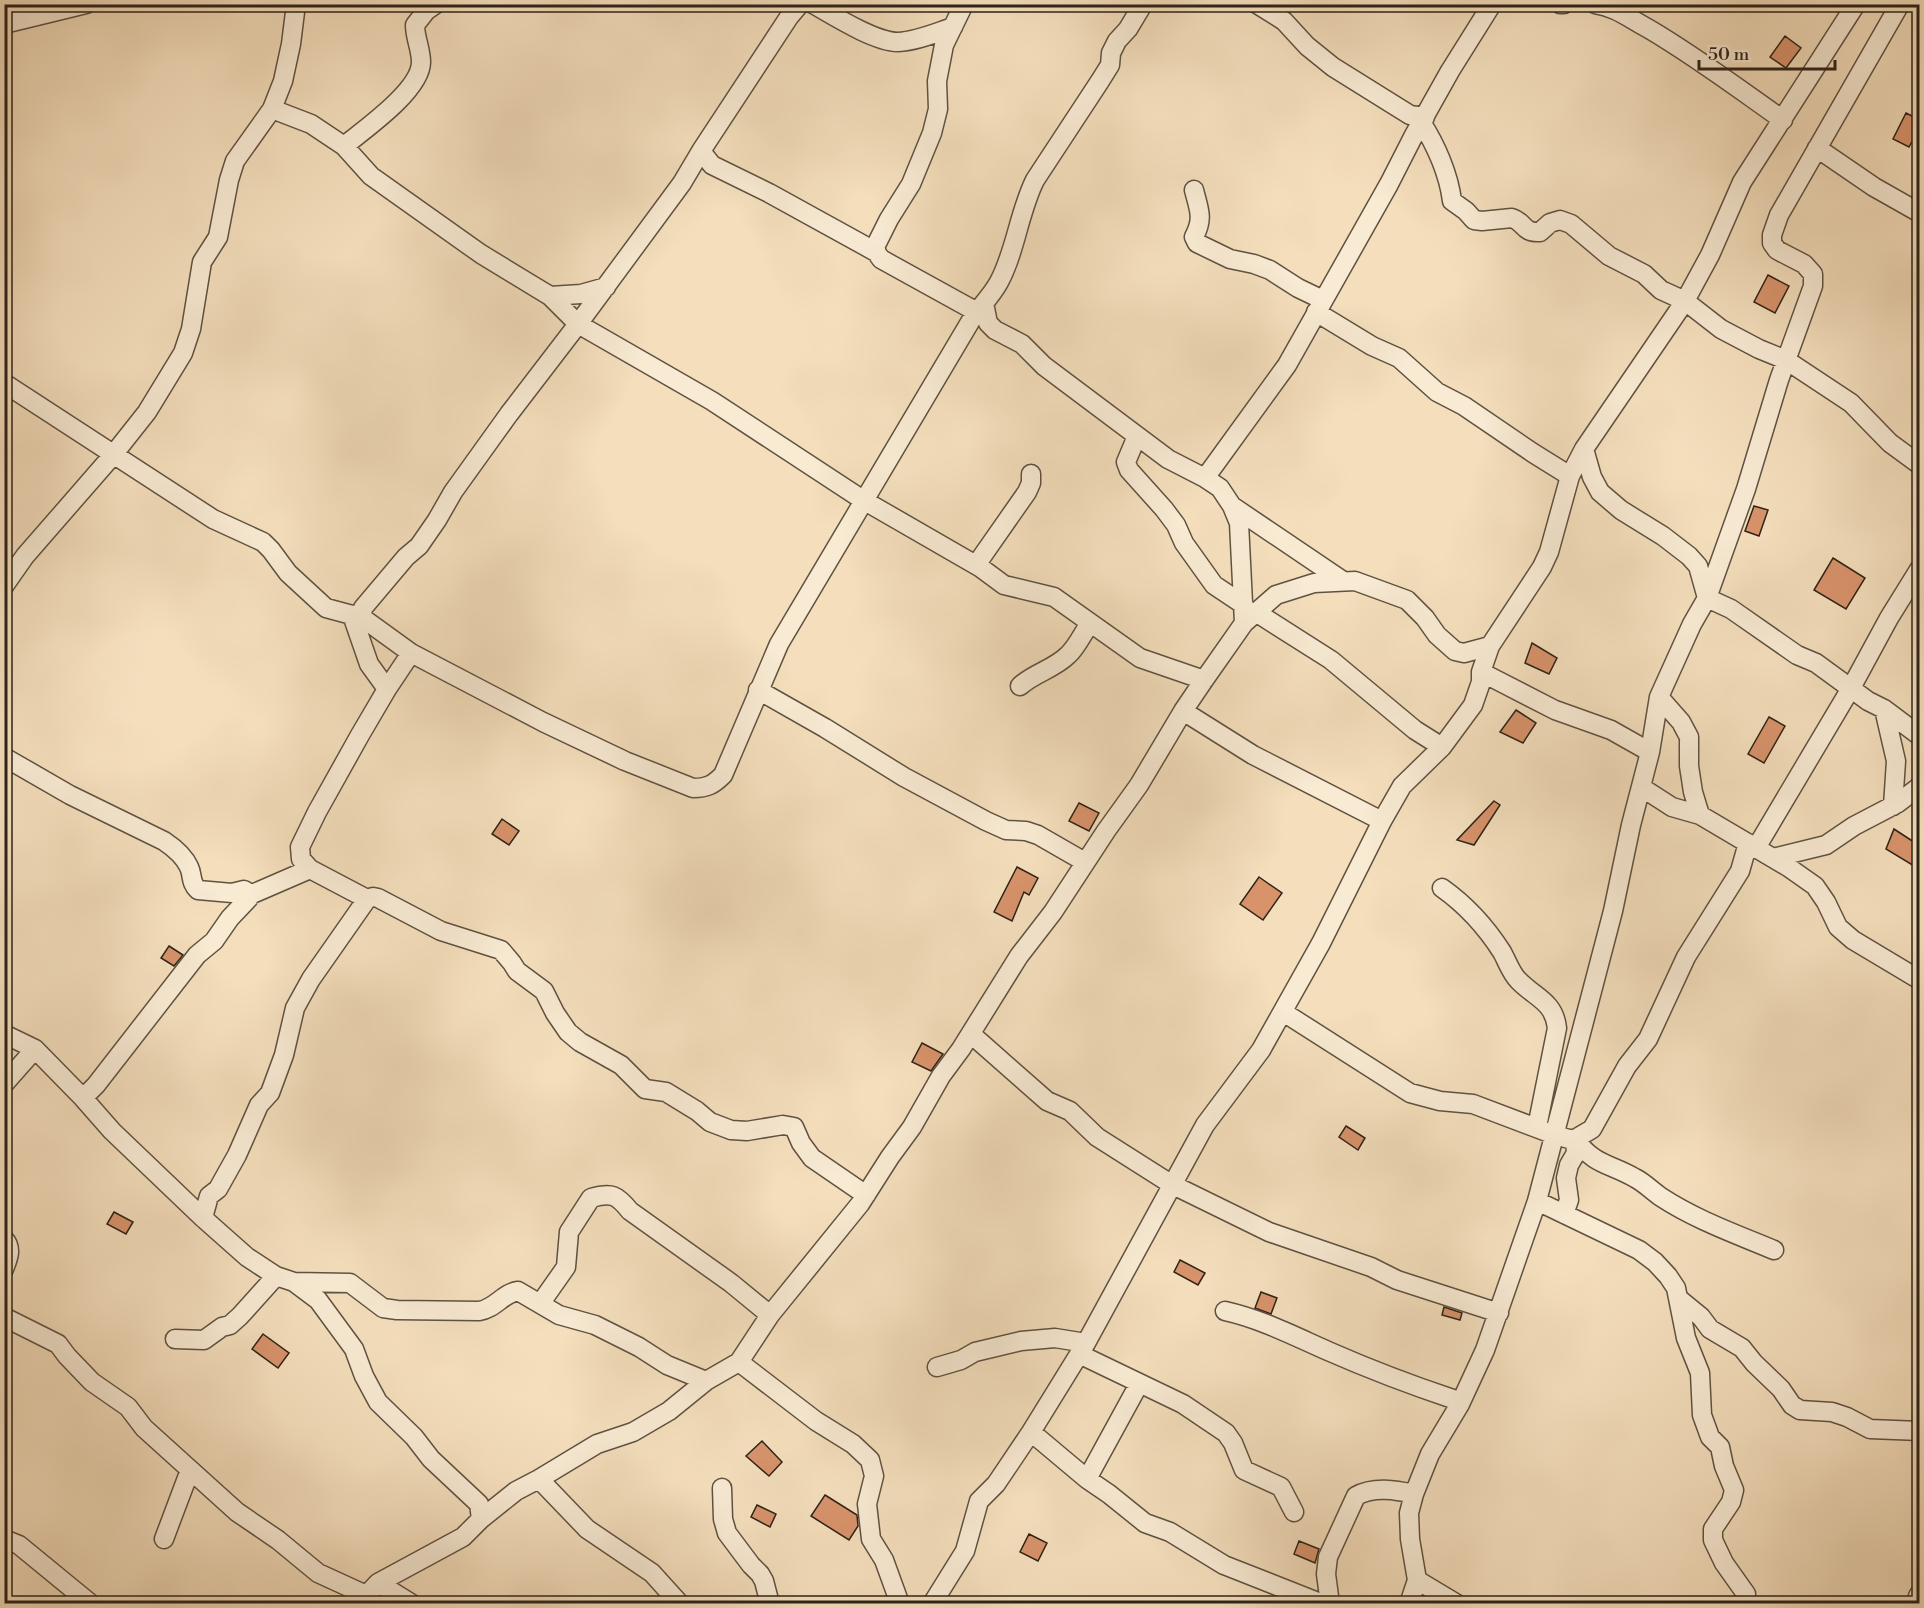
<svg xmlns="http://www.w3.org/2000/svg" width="1924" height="1608" font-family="'Libre Bodoni',serif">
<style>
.building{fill:#d8936b;stroke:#2d2318;stroke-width:1.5}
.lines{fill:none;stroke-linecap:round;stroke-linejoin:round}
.minor-casing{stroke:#5f5241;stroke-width:21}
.minor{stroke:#f8ead3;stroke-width:18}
</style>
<rect width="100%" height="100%" fill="#f4debc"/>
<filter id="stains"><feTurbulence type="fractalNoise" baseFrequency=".00333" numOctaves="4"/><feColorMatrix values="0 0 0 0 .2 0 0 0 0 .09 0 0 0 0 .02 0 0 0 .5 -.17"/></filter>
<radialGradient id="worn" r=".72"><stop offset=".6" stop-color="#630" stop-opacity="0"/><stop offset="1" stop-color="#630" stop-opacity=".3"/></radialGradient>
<path class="building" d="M 1785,36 L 1801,48 L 1786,68 L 1770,57 Z
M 1906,113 L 1920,120 L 1920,127 L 1909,147 L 1893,139 Z
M 1768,275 L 1789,286 L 1775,313 L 1754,302 Z
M 1754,506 L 1768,510 L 1759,536 L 1745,531 Z
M 1833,558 L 1865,578 L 1846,609 L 1814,590 Z
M 1532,643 L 1557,658 L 1549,674 L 1525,663 Z
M 1516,710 L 1536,723 L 1523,743 L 1500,732 Z
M 1769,717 L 1785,726 L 1764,763 L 1748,754 Z
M 1494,801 L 1500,805 L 1474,845 L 1457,840 Z
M 1079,803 L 1099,813 L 1089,831 L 1069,821 Z
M 502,819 L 519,831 L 509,845 L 492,834 Z
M 1894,829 L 1920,846 L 1920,856 L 1914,866 L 1886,849 Z
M 1017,867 L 1038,878 L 1029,895 L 1024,892 L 1012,921 L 994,912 Z
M 1259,877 L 1282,893 L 1263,920 L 1240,904 Z
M 169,946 L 183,955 L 174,966 L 161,958 Z
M 922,1043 L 943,1054 L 931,1071 L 912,1062 Z
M 1346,1126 L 1365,1138 L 1358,1150 L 1339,1137 Z
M 114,1212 L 133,1222 L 126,1234 L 107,1224 Z
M 1180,1260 L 1205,1273 L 1198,1285 L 1174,1272 Z
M 1261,1292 L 1277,1298 L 1271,1314 L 1255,1308 Z
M 1444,1307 L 1462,1313 L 1460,1320 L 1442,1315 Z
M 263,1334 L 289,1353 L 278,1368 L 252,1349 Z
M 762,1441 L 782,1462 L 769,1476 L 746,1456 Z
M 825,1495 L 857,1515 L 858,1526 L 849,1540 L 811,1516 Z
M 757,1505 L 776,1514 L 770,1527 L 751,1517 Z
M 1029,1534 L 1047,1543 L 1038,1561 L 1020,1552 Z
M 1299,1541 L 1319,1549 L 1315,1563 L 1294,1554 Z"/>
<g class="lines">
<g class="minor-casing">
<path id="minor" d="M 813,4 C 834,16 875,42 898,42 C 917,41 935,33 953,27
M 964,4 L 944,45 L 937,81 L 938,109 L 932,133 L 911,184 L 889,219 L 876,245 L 876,252 L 881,259 L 977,312
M 1257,4 L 1284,21 L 1307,46 L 1333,67 L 1410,115 L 1425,117
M 1560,4 L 1564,4
M 1595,4 C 1616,7 1630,19 1649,29 C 1695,56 1739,89 1783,120
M 4,24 L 86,4
M 272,109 L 311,124 L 344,146 L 371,176 L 481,254 L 550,296 L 578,324 L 712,401 L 863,500 L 981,568 L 1004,585 L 1054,597 L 1140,658 L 1204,680
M 1421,122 C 1436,145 1449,175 1452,201 L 1466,211 L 1474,220 L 1482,221 L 1512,218 C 1525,222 1522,233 1540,232 L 1550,223 L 1560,220 L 1571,224 L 1609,256 L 1644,274 L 1661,290 L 1685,301 L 1721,329 L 1759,349 L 1786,360 L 1851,403 L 1890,443 L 1920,465
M 344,146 C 365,129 421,90 421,62 C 421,49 415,38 415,25 L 426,11 L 436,4
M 1817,148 L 1874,187 L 1920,213
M 701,151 L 712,165 L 769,193 L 876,252
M 1194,190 C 1199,210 1204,218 1194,237 L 1197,243 L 1230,259 L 1254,264 L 1270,270 L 1298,288 L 1323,300
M 550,296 L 581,294 L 606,287
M 984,303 L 988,323 L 995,330 L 1022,344 L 1044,366 L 1168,459 L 1205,478 L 1220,488 L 1232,506 L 1239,523 L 1244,623
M 1316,312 L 1372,346 L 1399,358 L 1437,392 L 1464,406 L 1533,453 L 1570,476
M 4,383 L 213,519 L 263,542 L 271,550 L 288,573 L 326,608 L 352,615 L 362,614
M 1137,436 L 1126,462 L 1129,470 L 1164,509 L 1176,525 L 1184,543 L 1214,585 L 1244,605
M 1584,449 L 1592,477 L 1600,492 L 1621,510 L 1663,536 L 1689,556 L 1698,566 L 1707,598 L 1731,609 L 1797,655 L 1816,663 L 1868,701 L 1884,709 L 1920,736
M 1205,478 L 1287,365 L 1389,184 L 1413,137 L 1450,71 L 1492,4
M 1232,506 L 1343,581
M 976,565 L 1027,492 L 1031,483 L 1031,474
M 4,586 L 25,556 L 113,455 L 147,412 L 183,353 L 191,329 L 202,262 L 218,237 L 229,180 L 235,161 L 272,109 L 283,81 L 291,44 L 296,4
M 1257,613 L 1331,660 L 1415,730 L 1442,747
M 362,614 L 364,619 L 411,653 L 543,722 L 625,761 L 693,788 C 707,788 713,785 723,775 L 779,644 L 973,317 C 981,306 992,295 999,282 C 1016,250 1019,212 1035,180 L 1100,81 L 1110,65 L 1111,53 L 1117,41 L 1128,29 L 1143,4
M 362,614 L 363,608 L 406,557 L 419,546 L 437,520 L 453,492 L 509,414 L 578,324 L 682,183 L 701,151 L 789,17 L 800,4
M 352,615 L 369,664 L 387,689
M 1481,672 L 1555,710 L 1611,730 L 1650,752
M 1020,686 C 1034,673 1054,669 1068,655 C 1077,647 1083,633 1090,623
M 758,690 L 825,728 L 904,777 L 986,821 L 1006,830 L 1026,831 L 1038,835 L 1085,862
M 1659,697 L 1681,722 L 1689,737 L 1689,766 L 1693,792 L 1700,815
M 1884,709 L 1896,761 L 1893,806
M 1183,711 L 1253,755 L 1382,821
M 4,757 L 70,795 L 164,841 C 173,847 184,856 189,867 C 193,875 190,883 198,890 L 232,893 L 244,890 L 249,893 L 249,898 L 230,918 L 214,941 L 197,955 L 96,1085 L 83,1098
M 1641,787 L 1672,807 L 1700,815 L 1788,867 L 1815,886 L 1826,902 L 1838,927 L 1853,940 L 1920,980
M 1756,848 L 1851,688 L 1889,618 L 1920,568
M 1773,858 L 1826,845 L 1854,826 L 1898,803 L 1920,786
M 1442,888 C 1466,905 1486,927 1502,952 C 1507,961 1511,973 1518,980 C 1535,998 1554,1001 1557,1028 L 1537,1127
M 250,895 L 310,869
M 367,899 L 310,869 L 301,859 L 300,847 L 317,812 L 360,735 L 387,689 L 411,653
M 1283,1012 L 1410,1093 L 1440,1101 L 1473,1104 L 1555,1135 L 1569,1139 L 1575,1139 L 1592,1129 L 1627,1066 L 1648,1039 L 1686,957 L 1740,871 L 1748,843
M 4,1034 L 35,1049 L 83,1098 L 112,1131 L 203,1218 L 247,1257 L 276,1276 L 294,1282 L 318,1300 L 354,1349 L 364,1376 L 378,1402 L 414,1437 L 431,1459 L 479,1504 L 481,1519
M 971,1034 L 1047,1101 L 1070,1111 L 1097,1137 L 1171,1184 L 1269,1232 L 1371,1267 L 1397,1280 L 1499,1313
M 4,1084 L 35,1049
M 1575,1139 C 1595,1166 1609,1163 1635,1178 C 1645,1183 1652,1191 1661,1197 C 1696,1220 1736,1234 1774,1250
M 1537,1201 L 1639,1250 L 1655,1262 L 1668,1276 L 1676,1288 L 1686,1338 L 1700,1373 L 1702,1415 L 1710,1437 L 1720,1447 L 1724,1466 L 1734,1490 L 1731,1502 L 1713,1529 L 1713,1540 L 1724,1563 L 1746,1594 L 1745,1604
M 1564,1214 L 1569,1200 L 1566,1178 L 1569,1165 L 1576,1153 L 1575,1139
M 203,1218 L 209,1196 L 218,1189 L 237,1155 L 259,1105 L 270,1093 L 284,1055 L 295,1008 L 311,979 L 367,899 L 373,897 L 378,898 L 441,931 L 501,950 L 512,963 L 517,971 L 544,991 L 555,1013 L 568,1032 L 580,1042 L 621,1065 L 645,1089 L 666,1092 L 697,1111 L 710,1122 L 731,1130 L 747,1131 L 783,1125 L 794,1127 L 801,1143 L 812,1158 L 866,1195
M 4,1239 C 13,1248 8,1259 4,1269
M 294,1282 L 350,1283 L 383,1308 L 397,1310 L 479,1311 C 495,1309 503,1293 518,1291 L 559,1315 L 595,1325 L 639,1347 L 667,1365 L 706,1381
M 1679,1299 L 1701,1317 L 1710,1329 L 1742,1348 L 1754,1363 L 1781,1389 L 1792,1405 L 1800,1410 L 1832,1412 L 1847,1417 L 1870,1429 L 1920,1431
M 540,1304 L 566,1267 L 569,1232 L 591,1198 C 612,1192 617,1195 630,1211 L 731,1283 L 770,1315
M 1225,1311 C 1261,1319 1294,1336 1328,1351 C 1369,1369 1411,1385 1453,1399 L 1460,1404
M 4,1317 L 58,1344 L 67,1356 L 92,1382 L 128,1407 L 144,1428 L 237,1512 L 278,1540 L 318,1573 L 366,1595
M 175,1339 L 204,1340 L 222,1327 L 230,1325 L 240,1316 L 276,1276
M 1079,1354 L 1183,1404 L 1226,1433 L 1233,1443 L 1244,1470 L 1281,1487 L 1294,1512
M 739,1362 L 816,1421 L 853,1444 L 870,1460 L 874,1476 L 867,1504 L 871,1539 L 884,1560 L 900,1604
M 937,1367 L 961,1360 L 975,1352 L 1021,1341 L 1055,1338 L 1086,1343
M 1031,1432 L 1087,1479 L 1109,1494 L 1145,1523 L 1170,1532 L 1224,1565 L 1323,1604
M 539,1479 L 587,1529 L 652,1573 L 680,1604
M 1087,1479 L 1139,1384
M 722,1488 L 723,1519 L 727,1533 L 751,1565 L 760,1574 L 764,1581 L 770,1604
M 4,1539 L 19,1545 L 91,1604
M 164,1539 L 190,1470
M 1417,1580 L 1457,1604
M 378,1583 L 412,1604
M 1918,1596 L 1920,1593
M 358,1604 L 378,1583 L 463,1537 L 481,1519 L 516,1491 L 539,1479 L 597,1444 L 633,1432 L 669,1411 L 706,1381 L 739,1362 L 770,1315 L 860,1204 L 890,1157 L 912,1127 L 941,1076 L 961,1049 L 1019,956 L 1053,912 L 1106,831 L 1139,785 L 1183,711 L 1204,680 L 1244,623 L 1276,595 L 1314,583 L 1355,581 L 1407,600 L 1425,618 L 1437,635 L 1455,651 L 1464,653 L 1490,646
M 932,1604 L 965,1551 L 979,1501 L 996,1484 L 1031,1432 L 1086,1343 L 1205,1125 L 1261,1050 L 1321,943 L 1382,821 L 1402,786 L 1442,747 L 1473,705 L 1481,682 L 1481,672 L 1490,646 L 1542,567 L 1549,552 L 1570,476 L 1584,449 L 1685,301 L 1710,255 L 1742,182 L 1856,4
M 1330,1604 L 1326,1574 L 1328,1557 L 1356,1496 C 1374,1486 1396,1490 1414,1494
M 1409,1604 L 1417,1580 L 1410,1539 L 1409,1513 L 1414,1494 L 1430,1454 L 1460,1404 L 1485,1350 L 1537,1201 L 1613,911 L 1631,825 L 1650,752 L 1659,697 L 1692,624 L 1707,598 L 1746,489 L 1779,380 L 1813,286 L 1813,274 L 1804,264 L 1777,250 L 1772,243 L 1772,235 L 1779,215 L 1900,4"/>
</g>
<use href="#minor" class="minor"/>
</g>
<rect width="1924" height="1608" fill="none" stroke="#f4debc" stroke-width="24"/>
<rect x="6" y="6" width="1912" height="1596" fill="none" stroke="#2d2318" stroke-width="3"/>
<rect x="12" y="12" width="1900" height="1584" fill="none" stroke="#2d2318" stroke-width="1.5"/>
<path d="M1699 60v9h136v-9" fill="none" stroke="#2d2318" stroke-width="3"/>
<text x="1708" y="60" font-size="18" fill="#2d2318" stroke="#f8ead3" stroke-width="4.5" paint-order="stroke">50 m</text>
<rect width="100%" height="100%" filter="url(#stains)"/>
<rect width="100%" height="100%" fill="url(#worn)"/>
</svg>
